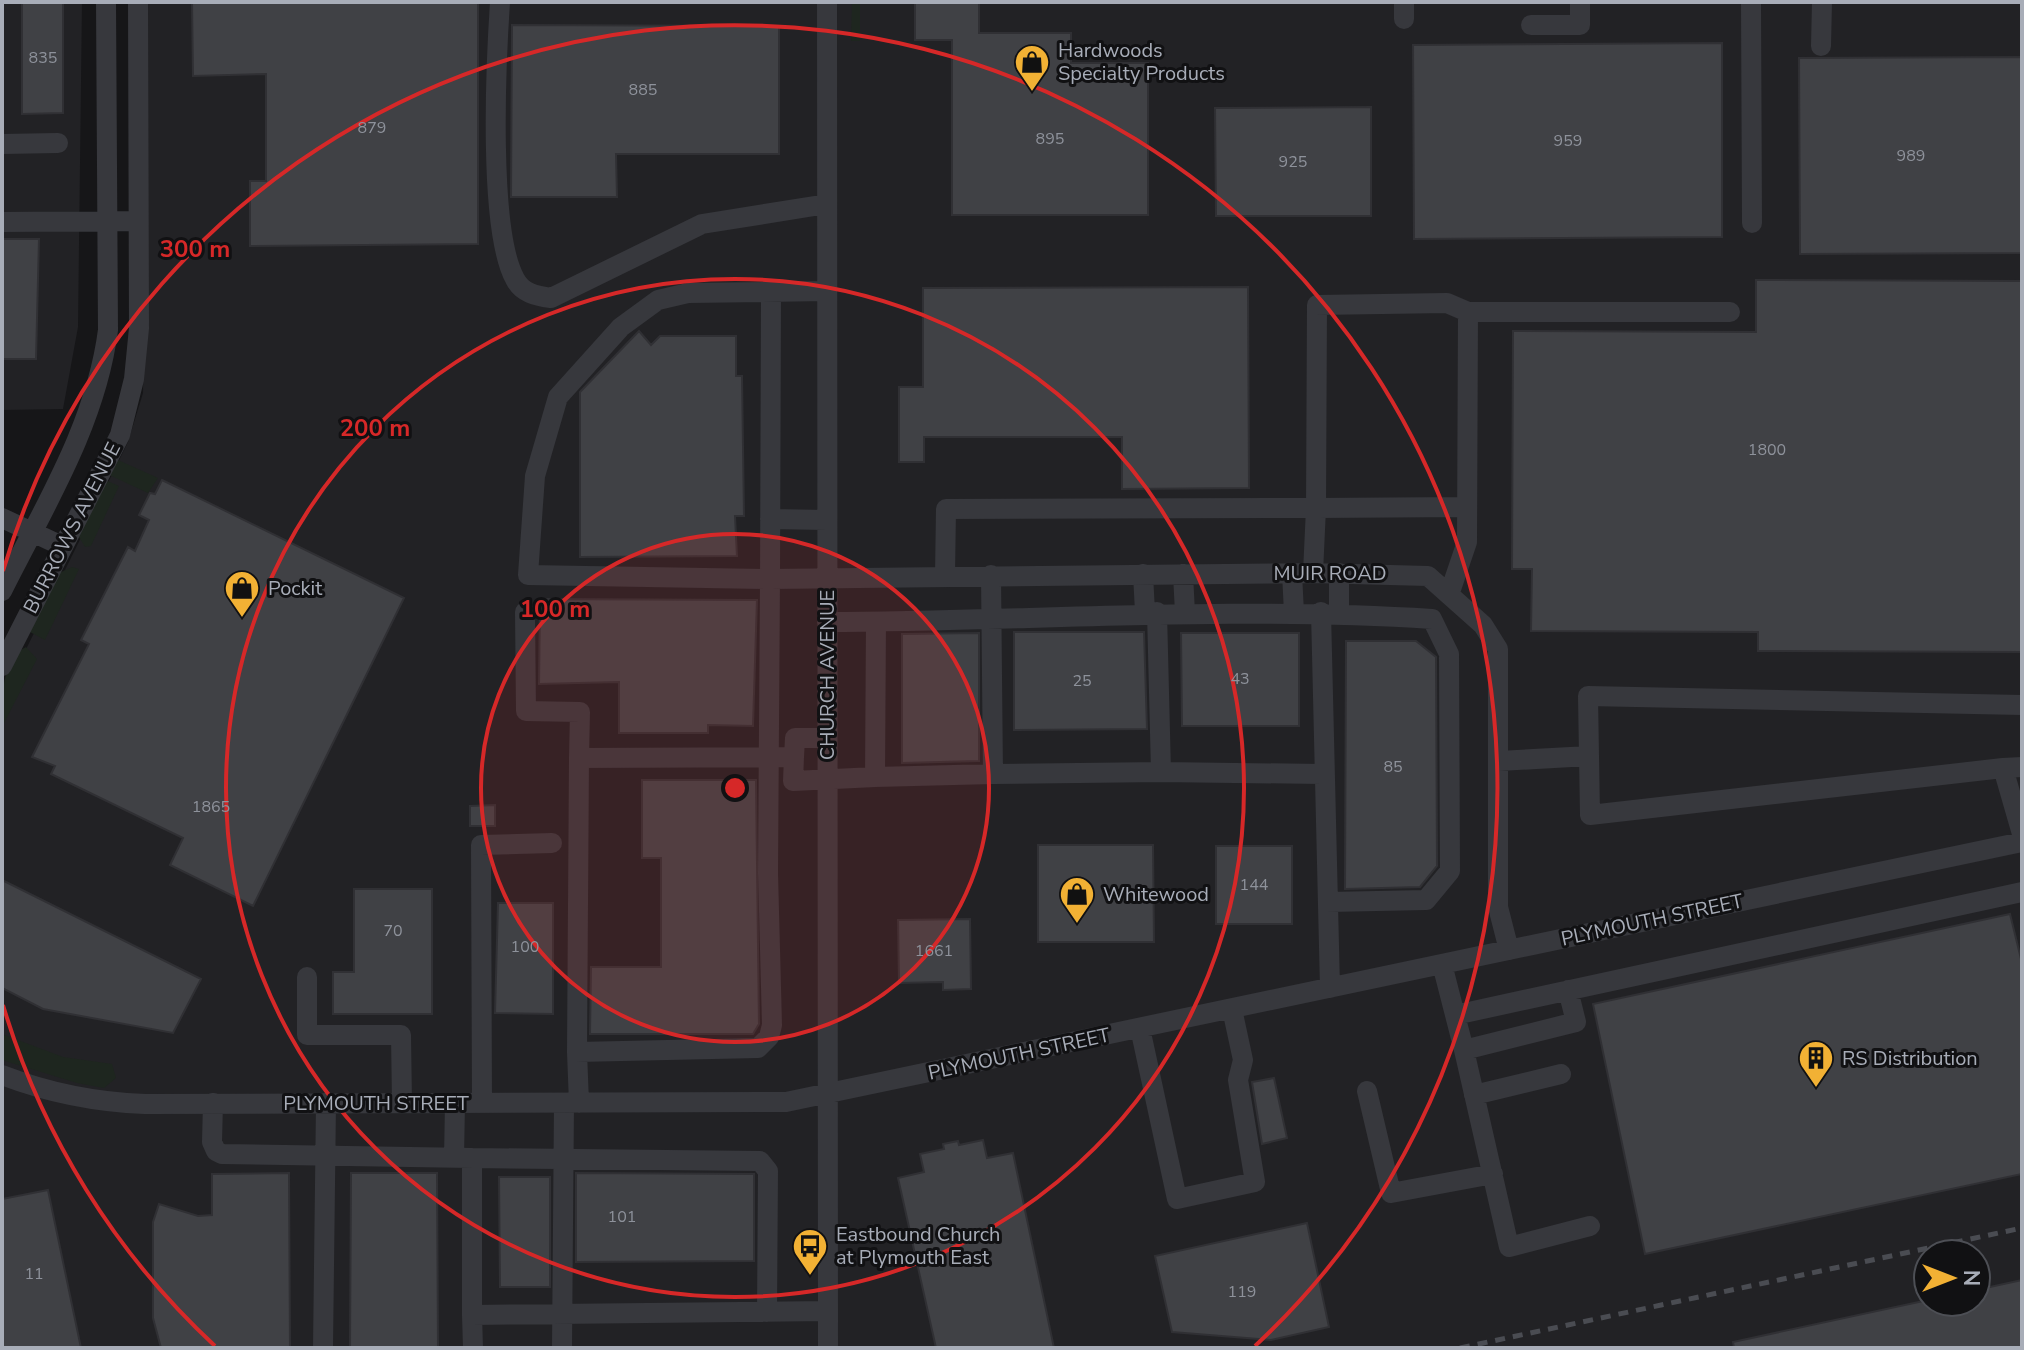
<svg xmlns="http://www.w3.org/2000/svg" width="2024" height="1350" font-family="'Nunito Sans',sans-serif">
<style>
.built{fill:#222225;fill-rule:evenodd}
.green{fill:#1e261f}
.building{fill:#404145;stroke:#303034;stroke-width:2}
.lines{fill:none;stroke-linecap:round;stroke-linejoin:round}
.minor{stroke:#37383d;stroke-width:20}
.rail{stroke:#4a4c52;stroke-width:5;stroke-dasharray:10 8;stroke-linecap:butt}
.ring{fill:none;stroke:#d62828;stroke-width:4}
.labels{text-anchor:middle;dominant-baseline:central;stroke-width:6;stroke-linejoin:round;paint-order:stroke}
.number-label{font-size:16px;fill:#8e929b}
.poi-label{font-size:20px;fill:#a8adb8;stroke:#111113;text-anchor:start}
.street-label{font-size:20px;fill:#a8adb8;stroke:#111113}
.centre{fill:#d62828;stroke:#111113;stroke-width:4}
.ring-label{font-size:24px;text-anchor:middle;font-weight:bold;fill:#d62828;stroke:#111113;stroke-width:6;stroke-linejoin:round;paint-order:stroke}
</style>
<rect width="100%" height="100%" fill="#161618"/>
<path class="built" d="M 2,2 L 82,2 L 78,327 L 63,409 L 2,410 Z
M 147,2 L 2022,2 L 2022,1348 L 2,1348 L 2,698 L 128,442 L 143,393 ZM 1928,1254 L 1976,1254 L 1976,1302 L 1928,1302 Z"/>
<path class="green" d="M 852,2 L 860,2 L 860,41 L 851,41 Z
M 118,460 L 158,478 L 148,493 L 105,473 Z
M 103,479 L 119,486 L 91,546 L 85,547 L 79,537 Z
M 72,567 L 79,569 L 45,640 L 30,632 L 57,574 Z
M 26,647 L 37,659 L 2,727 C 2,702 0,660 26,647 Z
M 2,1034 L 63,1057 L 112,1064 L 116,1078 L 104,1088 L 77,1083 L 2,1060 Z"/>
<path class="building" d="M 22,2 L 63,2 L 63,113 L 22,114 Z
M 192,2 L 478,2 L 478,244 L 250,246 L 250,181 L 266,181 L 266,74 L 193,76 Z
M 915,2 L 979,2 L 979,33 L 1071,33 L 1071,63 L 1148,63 L 1148,215 L 952,215 L 952,40 L 915,40 Z
M 512,25 L 779,26 L 779,154 L 616,154 L 617,197 L 511,197 Z
M 1722,43 L 1722,237 L 1414,239 L 1413,45 Z
M 2022,57 L 2022,253 L 1800,254 L 1799,58 Z
M 1371,107 L 1371,216 L 1216,216 L 1215,108 Z
M 2,239 L 39,239 L 36,359 L 2,359 Z
M 1756,280 L 2022,281 L 2022,652 L 1758,651 L 1758,632 L 1531,631 L 1532,569 L 1512,569 L 1513,331 L 1756,332 Z
M 1248,287 L 1249,488 L 1122,489 L 1122,437 L 924,437 L 924,462 L 899,462 L 899,387 L 923,387 L 923,288 Z
M 639,331 L 651,345 L 660,336 L 736,336 L 736,376 L 742,376 L 744,516 L 735,516 L 737,556 L 580,557 L 580,392 Z
M 162,480 L 404,598 L 253,906 L 170,865 L 183,838 L 51,774 L 55,766 L 32,757 L 89,644 L 81,640 L 128,547 L 135,551 L 149,520 L 139,515 L 150,493 L 155,494 Z
M 540,599 L 757,600 L 753,726 L 708,725 L 708,733 L 619,733 L 619,682 L 539,684 Z
M 1014,632 L 1144,632 L 1147,729 L 1014,730 Z
M 979,633 L 979,761 L 902,763 L 902,634 Z
M 1181,633 L 1299,633 L 1299,726 L 1182,726 Z
M 1346,641 L 1416,641 L 1436,657 L 1437,866 L 1420,887 L 1345,889 Z
M 642,780 L 756,780 L 759,1024 L 753,1034 L 590,1034 L 591,967 L 661,967 L 661,858 L 642,858 Z
M 495,805 L 495,826 L 470,826 L 470,806 Z
M 1038,845 L 1153,845 L 1154,942 L 1038,942 Z
M 1216,846 L 1292,846 L 1292,924 L 1216,924 Z
M 2,880 L 201,979 L 173,1033 L 43,1009 L 2,988 Z
M 354,889 L 432,889 L 432,1014 L 333,1014 L 333,972 L 354,972 Z
M 498,903 L 553,903 L 553,1014 L 495,1013 Z
M 2010,914 L 2022,963 L 2022,1174 L 1645,1254 L 1593,1004 Z
M 970,919 L 971,989 L 943,990 L 943,982 L 899,983 L 898,920 Z
M 1274,1078 L 1287,1138 L 1262,1144 L 1252,1082 Z
M 983,1140 L 987,1158 L 1013,1153 L 1054,1348 L 936,1348 L 898,1178 L 924,1172 L 920,1154 L 944,1149 L 943,1144 L 958,1141 L 959,1145 Z
M 289,1173 L 290,1348 L 161,1348 L 153,1318 L 153,1222 L 159,1204 L 198,1216 L 212,1215 L 212,1174 Z
M 351,1173 L 437,1173 L 438,1348 L 350,1348 Z
M 576,1173 L 754,1174 L 754,1261 L 576,1262 Z
M 499,1177 L 550,1177 L 550,1287 L 500,1287 Z
M 48,1190 L 81,1348 L 2,1348 L 2,1199 Z
M 1307,1223 L 1329,1327 L 1271,1340 L 1172,1332 L 1155,1256 Z
M 2022,1280 L 2022,1348 L 1734,1348 L 1733,1342 L 1928,1300 L 1976,1302 L 1976,1290 Z"/>
<g class="lines">
<path class="minor" d="M 500,2 C 496,62 488,230 515,279 C 522,293 536,296 551,298 L 702,224 L 827,204
M 827,2 L 828,1348
M 1404,2 L 1404,19
M 1751,2 L 1752,223
M 1531,25 L 1580,25 L 1580,2
M 1821,46 L 1822,2
M 2,144 L 58,143
M 2,222 L 138,221
M 771,292 L 770,579 L 528,575 L 535,476 L 558,397 L 621,327 L 658,300 L 688,293 L 827,291
M 1468,312 L 1730,312
M 2,518 L 62,546
M 770,519 L 827,520
M 1292,573 L 1294,613
M 1339,573 L 1339,613
M 1143,574 L 1145,612
M 1183,574 L 1185,613
M 945,575 L 946,509 L 1316,508 L 1313,573
M 2,591 C 44,507 96,424 108,330 L 106,2
M 1450,592 L 1467,542 L 1468,312 L 1447,303 L 1317,305 L 1316,508 L 1466,507
M 525,612 L 526,711 L 580,712 L 579,758
M 1321,612 L 1330,988
M 827,622 C 1029,621 1230,606 1432,619 L 1449,654 L 1450,871 L 1426,900 L 1328,902
M 2,666 L 120,435 L 134,379 L 139,328 L 138,2
M 794,757 L 793,781 L 875,777 L 876,622
M 1499,761 L 1589,756
M 2022,767 L 2003,768 L 2022,834
M 2003,768 L 1590,815 L 1588,696 L 2022,705
M 1161,772 L 1322,774
M 993,774 L 1161,772 L 1157,612
M 875,777 L 993,774 L 991,575
M 1442,964 L 1464,1050 L 1576,1022 L 1568,990
M 307,977 L 307,1035 L 401,1035 L 402,1103
M 1455,1015 L 2022,892
M 1140,1028 L 1177,1199 L 1255,1182 L 1238,1080 L 1243,1060 L 1232,1009
M 1464,1050 L 1509,1247 L 1590,1226
M 577,1052 L 579,758 L 794,757 L 795,738 L 827,738
M 2,1075 C 49,1093 94,1102 145,1104 L 786,1102 L 2022,842
M 1367,1091 L 1391,1193 L 1493,1174
M 1474,1095 L 1561,1074
M 213,1103 L 212,1142 L 216,1151 L 222,1154 L 472,1158 L 472,1315 L 828,1311
M 482,1103 L 481,845 L 552,843
M 579,1103 L 577,1052 L 758,1048 L 769,1037 L 772,1025 L 768,873 L 770,579 L 1313,573 L 1428,576 L 1483,625 L 1498,649 L 1498,907 L 1509,950
M 454,1158 L 455,1103
M 472,1158 L 760,1161 L 768,1171 L 767,1312
M 472,1315 L 473,1348
M 323,1348 L 326,1103
M 562,1348 L 564,1103"/>
<path class="rail" d="M 1460,1348 L 2022,1228"/>
</g>
<circle cx="735" cy="788" r="254" fill="#d62828" fill-opacity=".12"/>
<g class="ring">
<circle cx="735" cy="788" r="254"/>
<circle cx="735" cy="788" r="509"/>
<path d="M215 1346A763 763 0 0 1 3 1005M3 571A763 763 0 1 1 1255 1346"/>
</g>
<defs>
<g id="shop-pin" transform="scale(1.8)"><path d="M0 17L-7.5 6A9.5 9.5 0 1 1 7.5 6Z" fill="#f2b134" stroke="#111113"/><path d="M-5-2.5h2.3a2.7 3.5 0 0 1 5.4 0H5L5.5 6h-11ZM-1.5-2.5h3a1.5 2.3 0 0 0-3 0Z" fill="#111"/></g>
<g id="building-pin" transform="scale(1.8)"><path d="M0 17L-7.5 6A9.5 9.5 0 1 1 7.5 6Z" fill="#f2b134" stroke="#111113"/><path d="M-4-6H4V6H1V3H-1V6H-4ZM-2.5-4.3h1.7v1.8h-1.7ZM.8-4.3h1.7v1.8H.8ZM-2.5-1h1.7V.8h-1.7ZM.8-1h1.7V.8H.8Z" fill="#111"/></g>
<g id="bus-pin" transform="scale(1.8)"><path d="M0 17L-7.5 6A9.5 9.5 0 1 1 7.5 6Z" fill="#f2b134" stroke="#111113"/><path d="M-5-6H5V4H4V6H2V4H-2V6H-4V4H-5ZM-3.5-4V0h7V-4ZM-3.5 1.2v1.5H-2V1.2ZM2 1.2v1.5H3.5V1.2Z" fill="#111"/></g>
</defs>
<g fill-rule="evenodd">
<use href="#shop-pin" x="1032" y="62"/>
<use href="#shop-pin" x="242" y="588"/>
<use href="#shop-pin" x="1077" y="894"/>
<use href="#building-pin" x="1816" y="1058"/>
<use href="#bus-pin" x="810" y="1246"/>
</g>
<g class="labels">
<g class="number-label">
<text x="43" y="58">835</text>
<text x="643" y="90">885</text>
<text x="372" y="128">879</text>
<text x="1050" y="139">895</text>
<text x="1568" y="141">959</text>
<text x="1911" y="156">989</text>
<text x="1293" y="162">925</text>
<text x="1767" y="450">1800</text>
<text x="1240" y="679">43</text>
<text x="1082" y="681">25</text>
<text x="1393" y="767">85</text>
<text x="211" y="807">1865</text>
<text x="1254" y="885">144</text>
<text x="393" y="931">70</text>
<text x="525" y="947">100</text>
<text x="934" y="951">1661</text>
<text x="622" y="1217">101</text>
<text x="34" y="1274">11</text>
<text x="1242" y="1292">119</text>
</g>
<g class="poi-label">
<text x="1058" y="50">Hardwoods<tspan x="1058" dy="23">Specialty Products</tspan></text>
<text x="268" y="588">Pockit</text>
<text x="1103" y="894">Whitewood</text>
<text x="1842" y="1058">RS Distribution</text>
<text x="836" y="1234">Eastbound Church<tspan x="836" dy="23">at Plymouth East</tspan></text>
</g>
<g class="street-label">
<text transform="translate(72 528) rotate(-63)">BURROWS AVENUE</text>
<text x="1330" y="573">MUIR ROAD</text>
<text transform="translate(827 675) rotate(-90)">CHURCH AVENUE</text>
<text transform="translate(1652 920) rotate(-12)">PLYMOUTH STREET</text>
<text transform="translate(1019 1054) rotate(-12)">PLYMOUTH STREET</text>
<text x="376" y="1103">PLYMOUTH STREET</text>
</g>
</g>
<circle cx="735" cy="788" r="12" class="centre"/>
<g class="ring-label">
<text x="195" y="257">300 m</text>
<text x="375" y="436">200 m</text>
<text x="555" y="617">100 m</text>
</g>
<rect width="2024" height="1350" fill="none" stroke="#a8adb8" stroke-width="8"/>
<g transform="translate(1952 1278) rotate(90)"><circle r="38" fill="#111113" stroke="#4d4f55" stroke-width="2"/>
<path d="M0-6L14 30L0 20L-14 30Z" fill="#f2b134"/>
<text y="-12" font-size="22" font-weight="bold" text-anchor="middle" fill="#a8adb8">N</text>
</g>
</svg>
